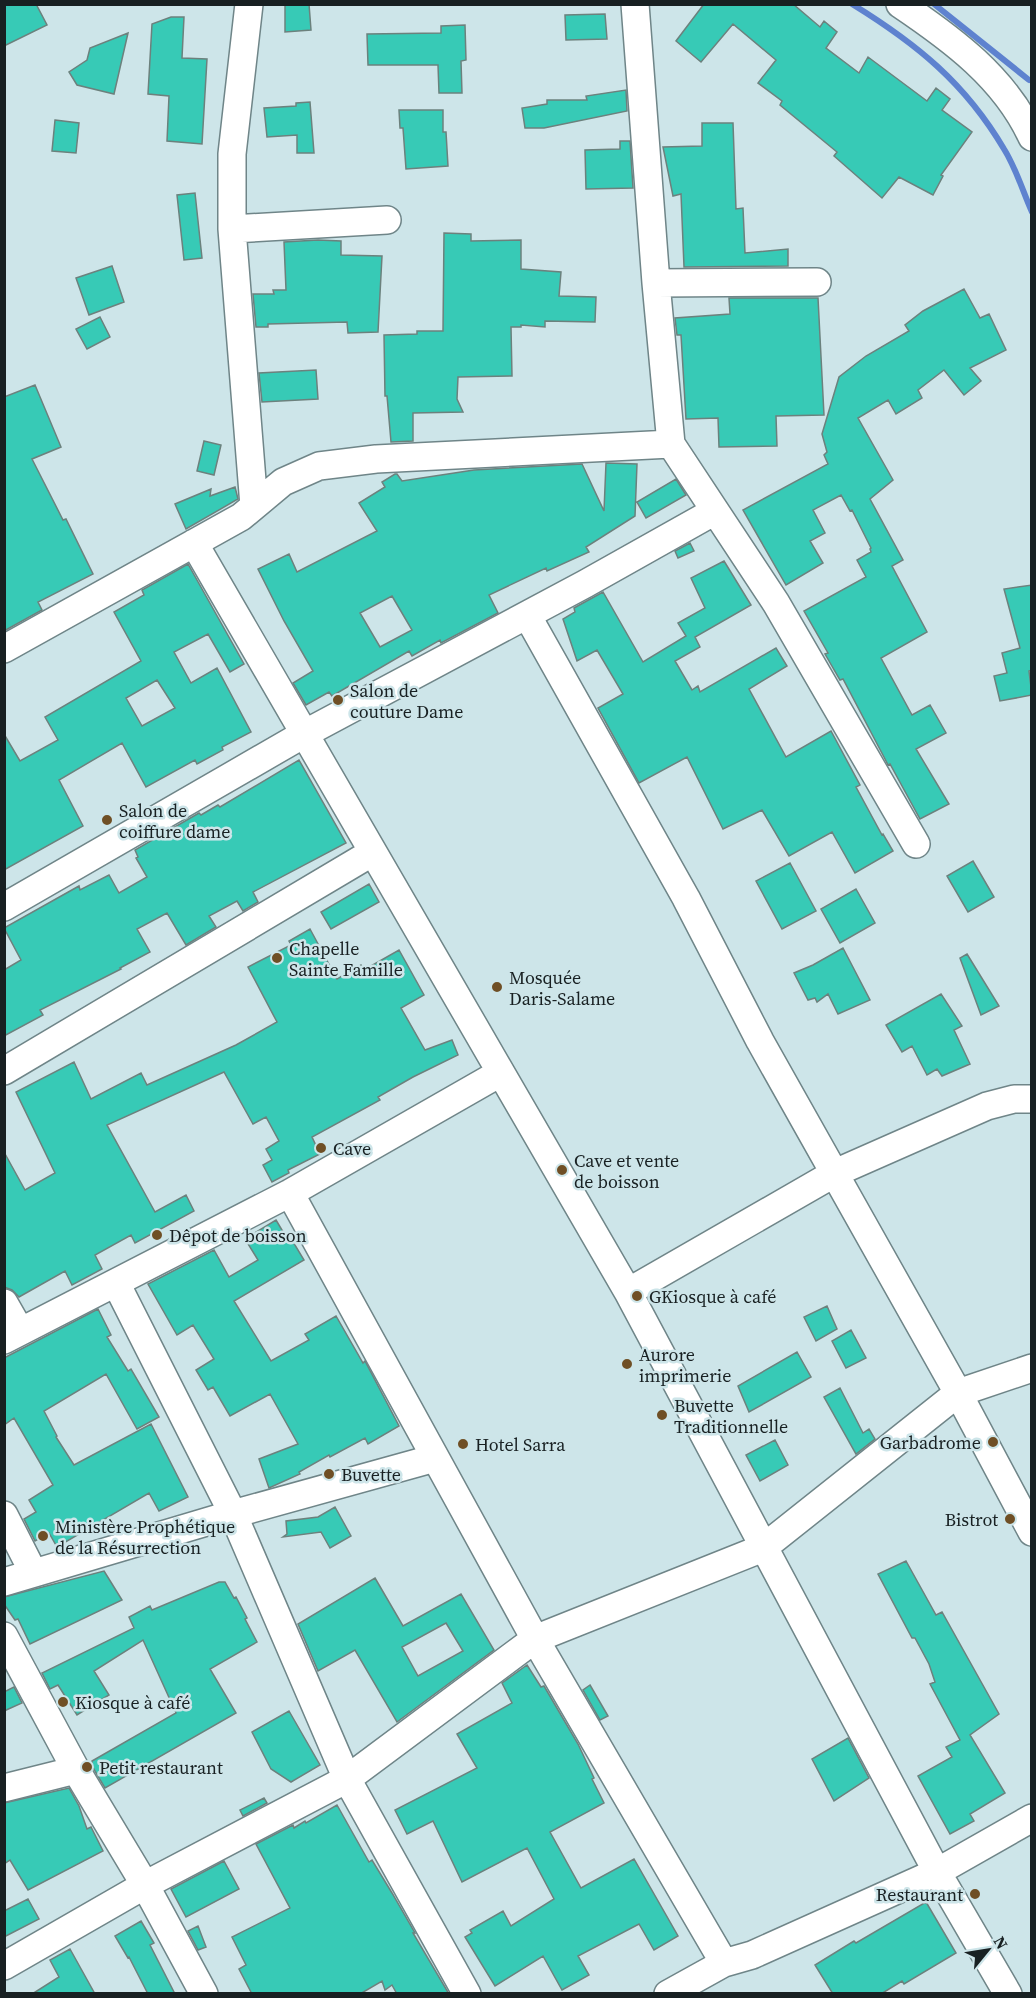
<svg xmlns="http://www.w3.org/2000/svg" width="1036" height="1998" font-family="'Source Serif 4',serif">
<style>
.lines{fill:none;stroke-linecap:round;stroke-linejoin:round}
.stream{stroke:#5e82cf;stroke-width:6}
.building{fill:#37cab6;stroke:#6c817d;stroke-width:1.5;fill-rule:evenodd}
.minor-casing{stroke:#6f8588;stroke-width:30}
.minor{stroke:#fff;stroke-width:27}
.poi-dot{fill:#6f4f25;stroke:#cde5e9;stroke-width:2}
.labels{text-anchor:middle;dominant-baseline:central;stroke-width:5;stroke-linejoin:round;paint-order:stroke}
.poi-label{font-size:18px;fill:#182022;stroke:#cde5e9;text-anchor:start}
</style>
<rect width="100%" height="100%" fill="#cde5e9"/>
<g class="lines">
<path class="stream" d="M 852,4 C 917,44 965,83 1004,149 C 1016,168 1023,192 1032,212
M 934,4 L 1029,80"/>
</g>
<path class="building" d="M 4,4 L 36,4 L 47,25 L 4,46 Z
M 285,4 L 309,4 L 311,30 L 285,32 Z
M 704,4 L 793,4 L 820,27 L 824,21 L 837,32 L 826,48 L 859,73 L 868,57 L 927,101 L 936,88 L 950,99 L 942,110 L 972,132 L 941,175 L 943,176 L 933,195 L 899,177 L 882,198 L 834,156 L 837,152 L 780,105 L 782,101 L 758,83 L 776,60 L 733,24 L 701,62 L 676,41 Z
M 605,14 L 607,39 L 566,40 L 565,15 Z
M 171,17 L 184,17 L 182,58 L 207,59 L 202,144 L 167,141 L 169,96 L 148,94 L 152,24 Z
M 465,25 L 466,60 L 461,61 L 462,93 L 439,93 L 438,65 L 368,65 L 367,34 L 441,33 L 441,26 Z
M 128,33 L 114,94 L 77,85 L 69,72 L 87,60 L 90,48 Z
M 626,90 L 627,111 L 544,128 L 525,128 L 522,108 L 547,104 L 547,100 L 587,100 L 586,96 Z
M 310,102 L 314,153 L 297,153 L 297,135 L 267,137 L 264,108 L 296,106 L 296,103 Z
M 399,110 L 443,110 L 443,132 L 446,132 L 448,166 L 406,169 L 403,128 L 400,128 Z
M 55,120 L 79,123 L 76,153 L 52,151 Z
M 702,123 L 733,123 L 736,209 L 743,208 L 745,253 L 788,249 L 788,266 L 684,267 L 681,194 L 673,196 L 663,147 L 702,146 Z
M 620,141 L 630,141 L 633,188 L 586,189 L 585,150 L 620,149 Z
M 195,193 L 202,258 L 184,260 L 177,195 Z
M 444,233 L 471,234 L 471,241 L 521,240 L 521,269 L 561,272 L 559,296 L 596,297 L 595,322 L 545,321 L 545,327 L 521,325 L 521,327 L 511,327 L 512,376 L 458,377 L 457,399 L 463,412 L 413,413 L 413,441 L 391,442 L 387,396 L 385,396 L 384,335 L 417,334 L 417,331 L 443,331 Z
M 318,240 L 341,241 L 341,255 L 382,256 L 378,332 L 348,333 L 347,322 L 268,324 L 268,327 L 256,327 L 253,294 L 274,294 L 273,290 L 286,290 L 284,242 Z
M 112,266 L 124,302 L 89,315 L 76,278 Z
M 964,289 L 980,318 L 989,314 L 1006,350 L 970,368 L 981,381 L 964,395 L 944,370 L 918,390 L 922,398 L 896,414 L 888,400 L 858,418 L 893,480 L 870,499 L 903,560 L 892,566 L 927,632 L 881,658 L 912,715 L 930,705 L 946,733 L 916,749 L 949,804 L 920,819 L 890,764 L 888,765 L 885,759 L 843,679 L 840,680 L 825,654 L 828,653 L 804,611 L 866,577 L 857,560 L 871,552 L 870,549 L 871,548 L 852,510 L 850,511 L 841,495 L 813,510 L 825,533 L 810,541 L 823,563 L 786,585 L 743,510 L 828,464 L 824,455 L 827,452 L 822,434 L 839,377 L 866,356 L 909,331 L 905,325 L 923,311 Z
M 729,298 L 818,298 L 824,415 L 776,416 L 777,446 L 719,447 L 718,418 L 686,419 L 681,335 L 677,335 L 675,318 L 730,314 Z
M 100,317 L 110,337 L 87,349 L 76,329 Z
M 316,370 L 318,399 L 262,402 L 259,373 Z
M 35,385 L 61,447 L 32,459 L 63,520 L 66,519 L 93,574 L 38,602 L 42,610 L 4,631 L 4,397 Z
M 204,441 L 221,445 L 214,475 L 197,471 Z
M 606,463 L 637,464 L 635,516 L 586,547 L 589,552 L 547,571 L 546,568 L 489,595 L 498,613 L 441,643 L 440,640 L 412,656 L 409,651 L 332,696 L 329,692 L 306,705 L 293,683 L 313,671 L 284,621 L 258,569 L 289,554 L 297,572 L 377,531 L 359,503 L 385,487 L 382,482 L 395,474 L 397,474 L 402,481 L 474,470 L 582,464 L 604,511 ZM 392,596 L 412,630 L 380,647 L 360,613 Z
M 676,479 L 686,495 L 646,518 L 637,502 Z
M 235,487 L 238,499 L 186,529 L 175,504 L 211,489 L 210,496 Z
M 690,543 L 694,551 L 678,558 L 675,551 Z
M 724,561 L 751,605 L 695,637 L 700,647 L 675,661 L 692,690 L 698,686 L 700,692 L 776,648 L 787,666 L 749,689 L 786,757 L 831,731 L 860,785 L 856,787 L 882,835 L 883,834 L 893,851 L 855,873 L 832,832 L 789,856 L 762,810 L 723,829 L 687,757 L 639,783 L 598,708 L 623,694 L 597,650 L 577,661 L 563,619 L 575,612 L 574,608 L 603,592 L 643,662 L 686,636 L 678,623 L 705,608 L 691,578 Z
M 188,564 L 244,664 L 230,672 L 208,634 L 174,652 L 191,683 L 217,668 L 251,732 L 222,747 L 223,750 L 197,764 L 195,760 L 146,787 L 122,743 L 59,780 L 83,826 L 4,870 L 4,734 L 20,761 L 58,740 L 45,717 L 141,661 L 114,612 L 144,595 L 142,590 ZM 157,680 L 175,708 L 142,726 L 126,698 Z
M 1032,585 L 1032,670 L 1029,671 L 1032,695 L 1000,701 L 994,676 L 1007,673 L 1002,653 L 1020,648 L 1004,589 Z
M 299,760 L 346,843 L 253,892 L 258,902 L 243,911 L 237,901 L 209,916 L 216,927 L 186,945 L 167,913 L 137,929 L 150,952 L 120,968 L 121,969 L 40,1010 L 43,1015 L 4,1036 L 4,970 L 21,960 L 4,928 L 79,886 L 80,890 L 109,875 L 119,893 L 147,877 L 136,858 L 138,857 L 135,850 L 199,813 L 201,815 L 218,805 L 220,807 Z
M 973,861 L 994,897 L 968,912 L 947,876 Z
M 790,863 L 816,911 L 782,929 L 756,881 Z
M 369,884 L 379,902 L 331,929 L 321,912 Z
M 856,889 L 875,923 L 840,943 L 821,909 Z
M 310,929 L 337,979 L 361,965 L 364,970 L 399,950 L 424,995 L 401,1008 L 425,1050 L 452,1040 L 458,1055 L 413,1077 L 378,1097 L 380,1100 L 312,1137 L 320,1154 L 288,1170 L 289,1173 L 272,1182 L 263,1165 L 272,1160 L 266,1149 L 279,1141 L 266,1117 L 253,1124 L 224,1072 L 107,1125 L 155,1212 L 186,1195 L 194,1211 L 135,1243 L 131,1235 L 95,1255 L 102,1269 L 72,1285 L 65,1271 L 19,1297 L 12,1290 L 4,1287 L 4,1152 L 25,1190 L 55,1173 L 16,1092 L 74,1062 L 91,1099 L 141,1073 L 147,1085 L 236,1045 L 277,1022 L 248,967 L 291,945 L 289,941 Z
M 843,948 L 870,1000 L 838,1014 L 828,994 L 817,1002 L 815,998 L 808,1000 L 794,973 L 813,965 Z
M 967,954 L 999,1006 L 981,1015 L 960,958 Z
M 941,994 L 962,1026 L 954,1030 L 970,1064 L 942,1076 L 937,1069 L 927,1075 L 912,1046 L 902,1052 L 886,1025 Z
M 276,1220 L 289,1242 L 292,1240 L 304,1260 L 234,1301 L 271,1361 L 309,1340 L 305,1334 L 336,1316 L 363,1363 L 365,1361 L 399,1426 L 368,1444 L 365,1438 L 330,1457 L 329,1455 L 299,1472 L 300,1474 L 269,1488 L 259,1459 L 298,1444 L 270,1394 L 230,1416 L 213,1387 L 208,1390 L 196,1370 L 214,1359 L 193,1325 L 177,1335 L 148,1284 L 214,1250 L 229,1277 L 258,1260 L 245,1239 Z
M 827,1306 L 837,1329 L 816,1341 L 804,1317 Z
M 98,1309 L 111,1335 L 107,1337 L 128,1371 L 131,1369 L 159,1417 L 137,1429 L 106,1374 L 44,1411 L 57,1436 L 56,1437 L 74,1465 L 151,1424 L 188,1497 L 159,1511 L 149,1493 L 57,1547 L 49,1533 L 35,1541 L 24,1519 L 36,1512 L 29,1500 L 53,1485 L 14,1418 L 4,1425 L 4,1358 Z
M 851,1330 L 866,1358 L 846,1368 L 832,1341 Z
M 797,1352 L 811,1377 L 749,1412 L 738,1386 Z
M 840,1388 L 863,1433 L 869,1429 L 875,1439 L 856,1454 L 824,1397 Z
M 775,1440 L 788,1465 L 760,1481 L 746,1455 Z
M 335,1507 L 351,1536 L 330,1548 L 321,1532 L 283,1537 L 287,1534 L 286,1521 L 318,1517 Z
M 906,1561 L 936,1615 L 942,1612 L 999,1714 L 970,1735 L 1005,1793 L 970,1814 L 974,1821 L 950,1834 L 918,1776 L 952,1757 L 946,1747 L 960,1740 L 930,1684 L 935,1682 L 929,1664 L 915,1638 L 912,1638 L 878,1574 Z
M 104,1571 L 122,1600 L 30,1644 L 18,1619 L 15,1620 L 4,1604 L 4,1597 Z
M 375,1578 L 403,1626 L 461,1594 L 494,1650 L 397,1722 L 355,1650 L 318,1671 L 298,1624 ZM 446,1623 L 463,1651 L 418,1676 L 402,1647 Z
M 219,1582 L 225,1582 L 234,1598 L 236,1597 L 247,1618 L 245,1619 L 257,1642 L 210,1669 L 236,1713 L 105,1788 L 92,1766 L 92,1761 L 176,1713 L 143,1640 L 94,1671 L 109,1695 L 77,1715 L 58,1685 L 50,1689 L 42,1673 L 134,1628 L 129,1617 L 150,1606 L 152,1610 Z
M 527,1665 L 541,1687 L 544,1686 L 578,1744 L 594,1778 L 592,1779 L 604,1803 L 550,1832 L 581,1888 L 634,1859 L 678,1936 L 654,1950 L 639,1924 L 578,1956 L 589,1975 L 562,1990 L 543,1956 L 495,1986 L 465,1937 L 472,1933 L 470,1930 L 503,1911 L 511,1926 L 554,1899 L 527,1848 L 462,1882 L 433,1821 L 407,1834 L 395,1810 L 477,1768 L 457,1734 L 512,1703 L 502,1683 Z
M 590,1685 L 608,1716 L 600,1720 L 583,1690 Z
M 14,1687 L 22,1703 L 4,1711 L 4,1692 Z
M 289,1711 L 320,1765 L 291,1782 L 271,1769 L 252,1732 Z
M 848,1738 L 869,1778 L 834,1801 L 812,1759 Z
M 69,1788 L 79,1806 L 87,1829 L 91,1827 L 103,1851 L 28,1890 L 10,1860 L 4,1864 L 4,1803 Z
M 264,1798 L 267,1803 L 243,1816 L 240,1810 Z
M 337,1805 L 369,1862 L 372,1860 L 392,1893 L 415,1933 L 413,1933 L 449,1994 L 397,1994 L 392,1985 L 385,1990 L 382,1981 L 360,1994 L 252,1994 L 239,1969 L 246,1965 L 232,1937 L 290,1908 L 256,1844 L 293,1825 L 294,1828 L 305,1821 L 306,1823 Z
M 224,1861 L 239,1889 L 186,1917 L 171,1889 Z
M 28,1899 L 39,1919 L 4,1937 L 4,1911 Z
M 926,1902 L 956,1953 L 904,1984 L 902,1981 L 881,1994 L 833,1994 L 815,1965 L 854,1941 L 856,1943 Z
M 141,1921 L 154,1943 L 150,1945 L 175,1994 L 148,1994 L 129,1957 L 128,1958 L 115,1936 Z
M 198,1926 L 206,1947 L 198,1950 L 188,1931 Z
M 70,1949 L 95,1994 L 32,1994 L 59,1977 L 50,1960 Z"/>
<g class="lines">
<g class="minor-casing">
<path id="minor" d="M 249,4 L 232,154 L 232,229 L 254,506
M 635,4 L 656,283 L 671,444 L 776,603 L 916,844
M 900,4 C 952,39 1005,78 1032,137
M 232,229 L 387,220
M 656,283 L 817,282
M 194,543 L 628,1292 L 937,1872 L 1008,1994
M 527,615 L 686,898 L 760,1041 L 958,1393 L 1032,1532
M 4,649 L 241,517 L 283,482 L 319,466 L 376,459 L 671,444
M 4,907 L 304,734 L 585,584 L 715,511
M 4,1071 L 373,852
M 290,1193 L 535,1639 L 724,1963
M 116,1283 L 233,1514 L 347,1779 L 467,1994
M 628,1292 L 835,1173 L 987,1106 L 1014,1099 L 1032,1099
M 4,1303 L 20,1331
M 4,1340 L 290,1193 L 500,1073
M 4,1515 L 33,1572
M 4,1582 L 233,1514 L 435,1458
M 4,1636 L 76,1770 L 145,1885 L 204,1994
M 4,1788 L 76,1770
M 4,1966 L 145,1885 L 347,1779 L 535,1639 L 763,1548 L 958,1393 L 1032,1368
M 668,1994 L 724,1963 L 752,1955 L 937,1872 L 1032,1818"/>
</g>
<use href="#minor" class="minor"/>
</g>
<g class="poi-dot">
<circle cx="338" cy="700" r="6"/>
<circle cx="107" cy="820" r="6"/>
<circle cx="277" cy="958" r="6"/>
<circle cx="497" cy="987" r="6"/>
<circle cx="321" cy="1148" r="6"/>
<circle cx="562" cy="1170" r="6"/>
<circle cx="157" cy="1235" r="6"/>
<circle cx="637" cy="1296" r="6"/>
<circle cx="627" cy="1364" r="6"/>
<circle cx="662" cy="1415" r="6"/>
<circle cx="993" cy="1442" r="6"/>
<circle cx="463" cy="1444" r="6"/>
<circle cx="329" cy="1474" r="6"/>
<circle cx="1010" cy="1519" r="6"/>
<circle cx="43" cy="1536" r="6"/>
<circle cx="63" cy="1702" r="6"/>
<circle cx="87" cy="1767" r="6"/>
<circle cx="975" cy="1894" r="6"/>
</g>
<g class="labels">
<g class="poi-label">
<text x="350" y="690">Salon de<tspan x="350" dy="21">couture Dame</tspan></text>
<text x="119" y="810">Salon de<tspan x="119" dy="21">coiffure dame</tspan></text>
<text x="289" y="948">Chapelle<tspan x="289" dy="21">Sainte Famille</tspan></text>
<text x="509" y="977">Mosquée<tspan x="509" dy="21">Daris-Salame</tspan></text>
<text x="333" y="1148">Cave</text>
<text x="574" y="1160">Cave et vente<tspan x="574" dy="21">de boisson</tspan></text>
<text x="169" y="1235">Dêpot de boisson</text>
<text x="649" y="1296">GKiosque à café</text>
<text x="639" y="1354">Aurore<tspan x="639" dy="21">imprimerie</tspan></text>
<text x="674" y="1405">Buvette<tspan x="674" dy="21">Traditionnelle</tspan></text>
<text x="981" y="1442" text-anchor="end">Garbadrome</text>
<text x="475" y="1444">Hotel Sarra</text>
<text x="341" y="1474">Buvette</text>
<text x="998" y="1519" text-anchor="end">Bistrot</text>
<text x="55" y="1526">Ministère Prophétique<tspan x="55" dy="21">de la Résurrection</tspan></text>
<text x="75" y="1702">Kiosque à café</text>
<text x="99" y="1767">Petit restaurant</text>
<text x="963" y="1894" text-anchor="end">Restaurant</text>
</g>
</g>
<rect width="1036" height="1998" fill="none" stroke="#182022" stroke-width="12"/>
<g transform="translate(988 1950) rotate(60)" stroke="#cde5e9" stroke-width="4.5" paint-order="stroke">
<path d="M0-4.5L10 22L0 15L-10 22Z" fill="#182022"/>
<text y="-9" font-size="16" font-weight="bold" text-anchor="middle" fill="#182022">N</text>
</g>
</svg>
